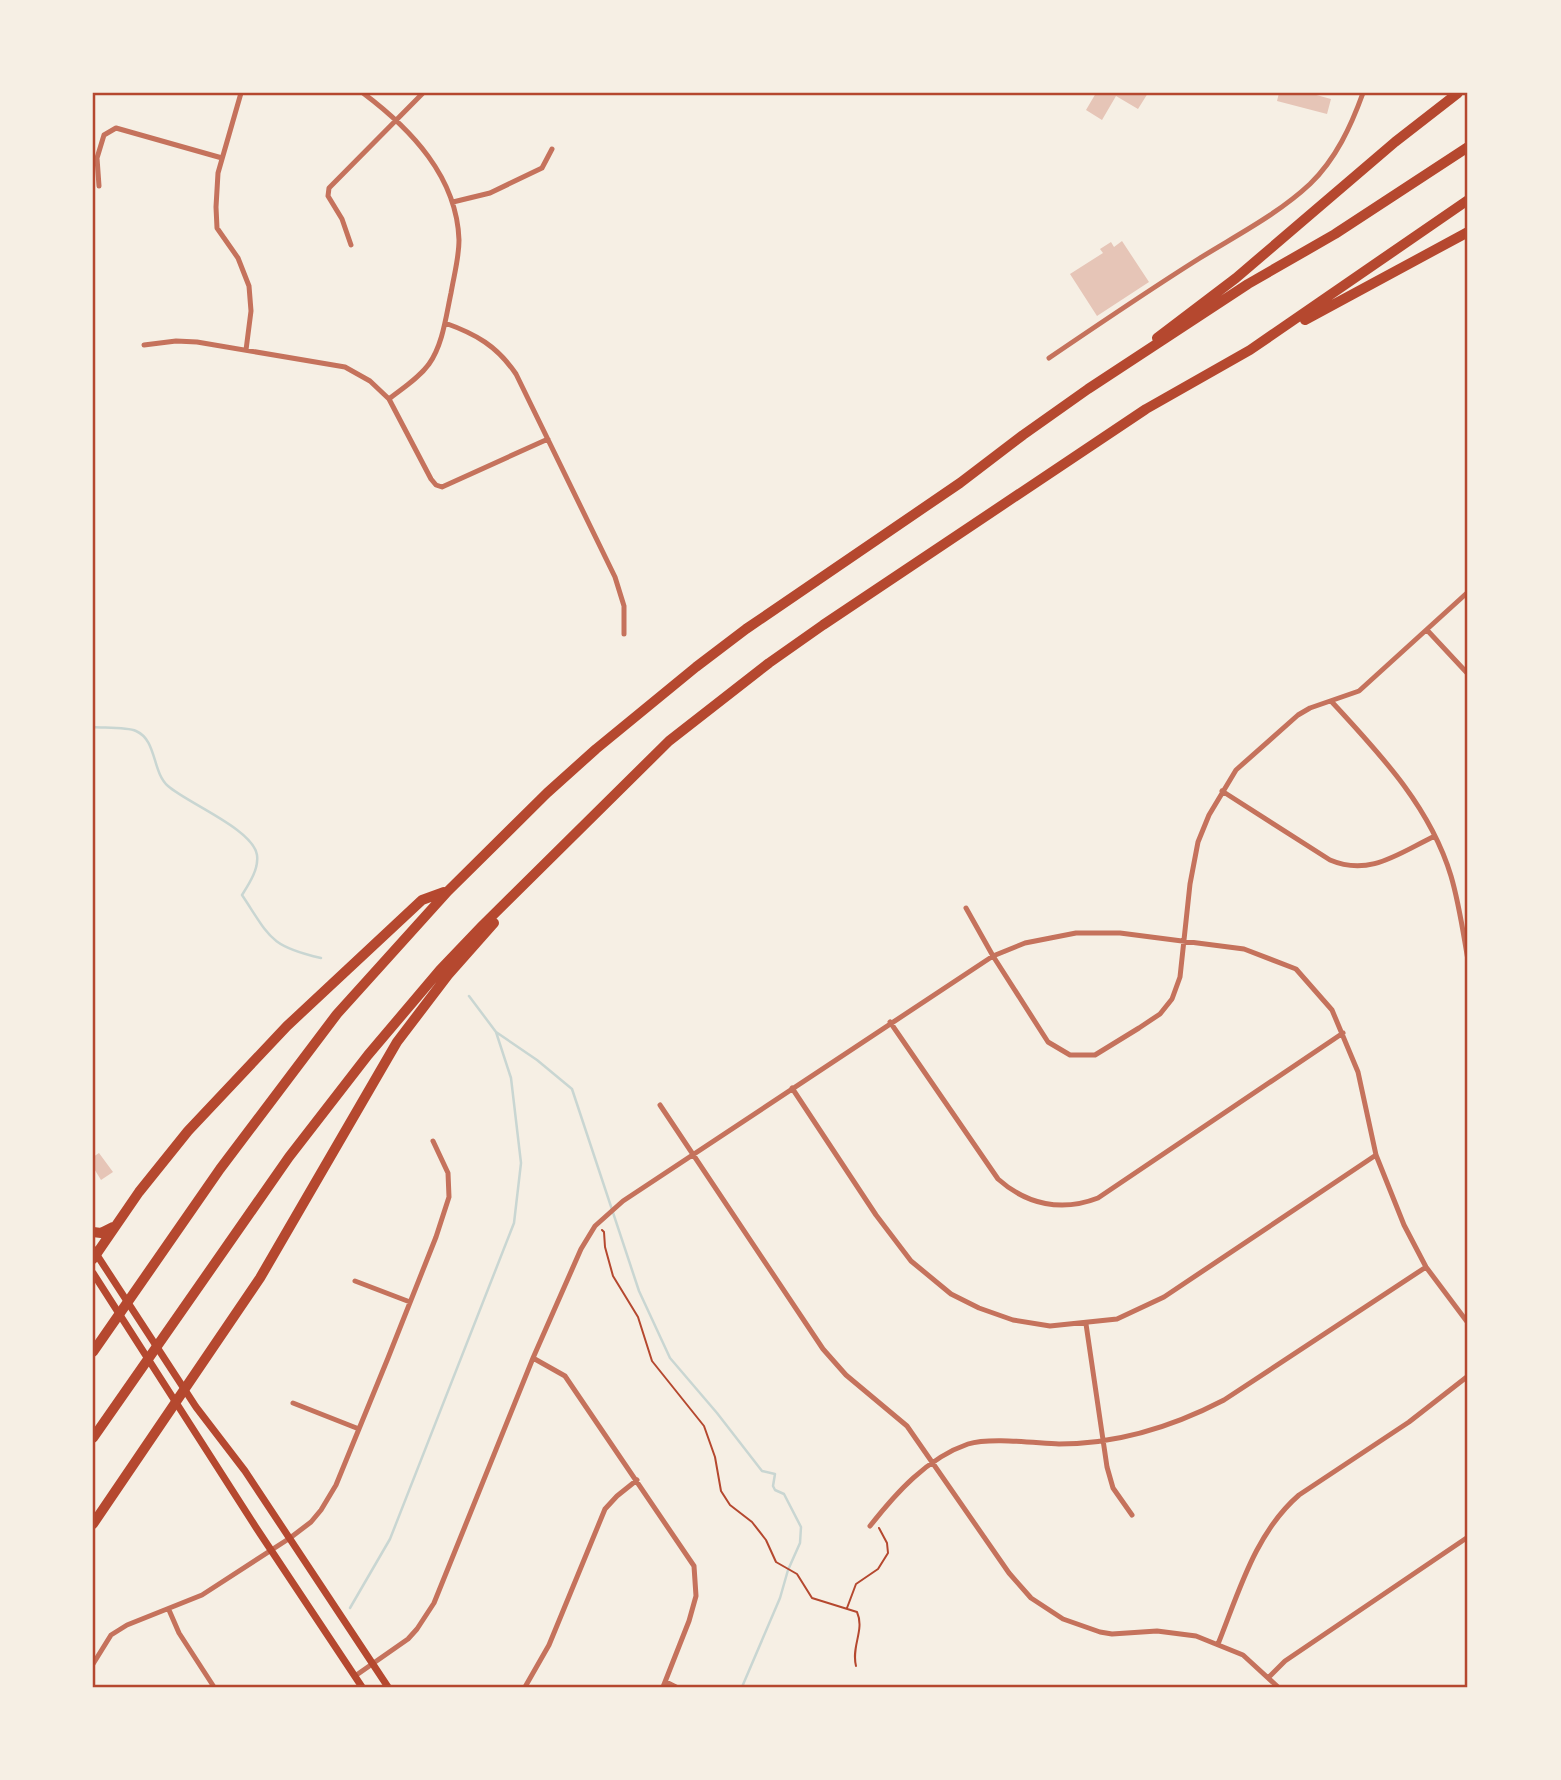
<svg xmlns="http://www.w3.org/2000/svg" width="1561" height="1780" font-family="Manrope,sans-serif">
<style>
.lines{fill:none;stroke-linecap:round;stroke-linejoin:round}
.stream{stroke:#c9d6d2;stroke-width:2.5}
.building{fill:#e6c5b7}
.path{stroke:#b5482f;stroke-width:2}
.minor{stroke:#c5725c;stroke-width:5}
.secondary{stroke:#b5482f;stroke-width:7}
.motorway{stroke:#b5482f;stroke-width:10}
.neatline{fill:none;stroke:#b5482f;stroke-width:2.5}
</style>
<rect width="100%" height="100%" fill="#f6efe4"/>
<g class="lines">
<path class="stream" d="M 93,727 C 103,728 127,727 136,731 C 157,740 152,772 168,786 C 187,803 253,829 257,855 C 259,869 249,884 242,895 C 270,937 269,946 321,958
M 496,1032 L 537,1060 L 572,1089 L 639,1291 L 670,1358 L 717,1413 L 762,1471 L 775,1474 L 773,1486 L 775,1490 L 784,1494 L 801,1527 L 800,1543 L 788,1570 L 780,1598 L 742,1687
M 350,1608 L 390,1539 L 514,1223 L 521,1163 L 511,1078 L 496,1032 L 469,996"/>
</g>
<path class="building" d="M 1096,93 L 1148,93 L 1138,109 L 1116,96 L 1102,120 L 1086,110 Z
M 1279,93 L 1309,93 L 1331,99 L 1327,114 L 1277,101 Z
M 1122,241 L 1149,282 L 1097,316 L 1070,274 L 1103,253 L 1100,249 L 1111,242 L 1114,247 Z
M 99,1153 L 113,1172 L 101,1180 L 93,1167 L 93,1157 Z"/>
<g class="lines">
<path class="path" d="M 602,1230 L 604,1232 L 605,1247 L 613,1276 L 638,1317 L 652,1361 L 704,1426 L 715,1457 L 721,1491 L 730,1505 L 752,1522 L 766,1540 L 776,1562 L 797,1574 L 812,1598 L 857,1612 C 865,1630 851,1646 856,1666
M 847,1608 L 856,1584 L 878,1569 L 888,1553 L 887,1543 L 879,1528"/>
<path class="minor" d="M 241,93 L 218,173 L 216,207 L 217,228 L 238,258 L 249,286 L 251,311 L 246,350
M 363,93 C 411,129 457,177 459,240 C 459,258 454,275 451,293 C 446,316 443,344 429,364 C 419,378 403,388 389,399
M 99,186 L 97,158 L 104,135 L 116,128 L 222,158
M 453,202 L 490,193 L 542,168 L 552,149
M 351,245 L 342,219 L 328,196 L 329,188 L 423,93
M 445,323 C 476,334 497,346 516,374 L 615,577 L 624,606 L 624,634
M 144,345 L 176,341 L 197,342 L 345,367 L 370,381 L 389,399 L 431,479 L 436,485 L 442,487 L 548,439
M 1049,358 C 1099,324 1149,290 1200,258 C 1237,235 1278,214 1310,184 C 1336,159 1351,126 1363,93
M 1427,630 L 1468,674
M 1331,701 C 1379,753 1430,806 1451,876 C 1459,903 1463,932 1468,960
M 1222,791 L 1330,860 C 1370,877 1399,853 1435,836
M 966,908 L 993,956 L 1048,1042 L 1070,1055 L 1095,1055 L 1139,1028 L 1160,1014 L 1172,999 L 1180,977 L 1190,884 L 1198,842 L 1209,815 L 1236,770 L 1298,715 L 1310,708 L 1359,691 L 1468,592
M 890,1022 L 998,1179 C 1027,1205 1062,1212 1098,1198 L 1343,1033
M 792,1088 L 876,1215 L 911,1261 L 951,1294 L 979,1308 L 1013,1320 L 1050,1326 L 1117,1319 L 1164,1297 L 1376,1155
M 660,1105 L 823,1349 L 846,1375 L 907,1426 L 1009,1573 L 1031,1598 L 1063,1619 L 1100,1632 L 1112,1634 L 1157,1631 L 1196,1636 L 1243,1655 L 1278,1687
M 355,1281 L 410,1302
M 1086,1324 L 1107,1467 L 1113,1488 L 1132,1515
M 533,1358 L 565,1376 L 694,1566 L 696,1596 L 689,1621 L 663,1687
M 293,1403 L 359,1429
M 870,1526 C 896,1493 927,1458 968,1444 C 990,1437 1035,1443 1059,1444 C 1116,1444 1174,1426 1224,1400 L 1426,1267
M 169,1610 L 179,1633 L 214,1687
M 1218,1644 C 1239,1592 1255,1533 1299,1495 L 1409,1422 L 1468,1376
M 93,1664 L 111,1635 L 127,1625 L 202,1595 L 290,1538 L 311,1522 L 321,1510 L 336,1485 L 388,1358 L 436,1237 L 449,1197 L 448,1173 L 433,1141
M 355,1676 L 408,1639 L 417,1629 L 434,1603 L 533,1358 L 581,1249 L 595,1226 L 623,1201 L 993,956 L 1025,943 L 1076,933 L 1120,933 L 1244,949 L 1296,969 L 1332,1010 L 1358,1072 L 1376,1155 L 1404,1225 L 1426,1267 L 1468,1323
M 1269,1677 L 1285,1661 L 1468,1537
M 666,1682 L 676,1687
M 525,1687 L 549,1645 L 605,1509 L 617,1496 L 637,1480"/>
<path class="secondary" d="M 93,1249 L 196,1407 L 245,1471 L 388,1687
M 93,1273 L 257,1529 L 362,1687"/>
<path class="motorway" d="M 1305,320 L 1468,232
M 1157,338 L 1236,278 L 1395,142 L 1458,93
M 93,1232 L 101,1233 L 113,1227
M 93,1259 L 139,1192 L 188,1131 L 287,1026 L 422,900 L 444,892
M 93,1352 L 220,1169 L 337,1014 L 448,891 L 547,793 L 596,749 L 696,667 L 746,629 L 960,483 L 1023,435 L 1088,389 L 1248,284 L 1335,234 L 1468,147
M 93,1438 L 289,1157 L 368,1055 L 440,970 L 483,925 L 669,741 L 769,663 L 823,625 L 1146,409 L 1250,350 L 1468,200
M 93,1524 L 260,1278 L 397,1042 L 448,975 L 494,923"/>
</g>
<rect width="1561" height="1780" fill="none" stroke="#f6efe4" stroke-width="189"/>
<rect x="94" y="94" width="1372" height="1592" class="neatline"/>
</svg>
